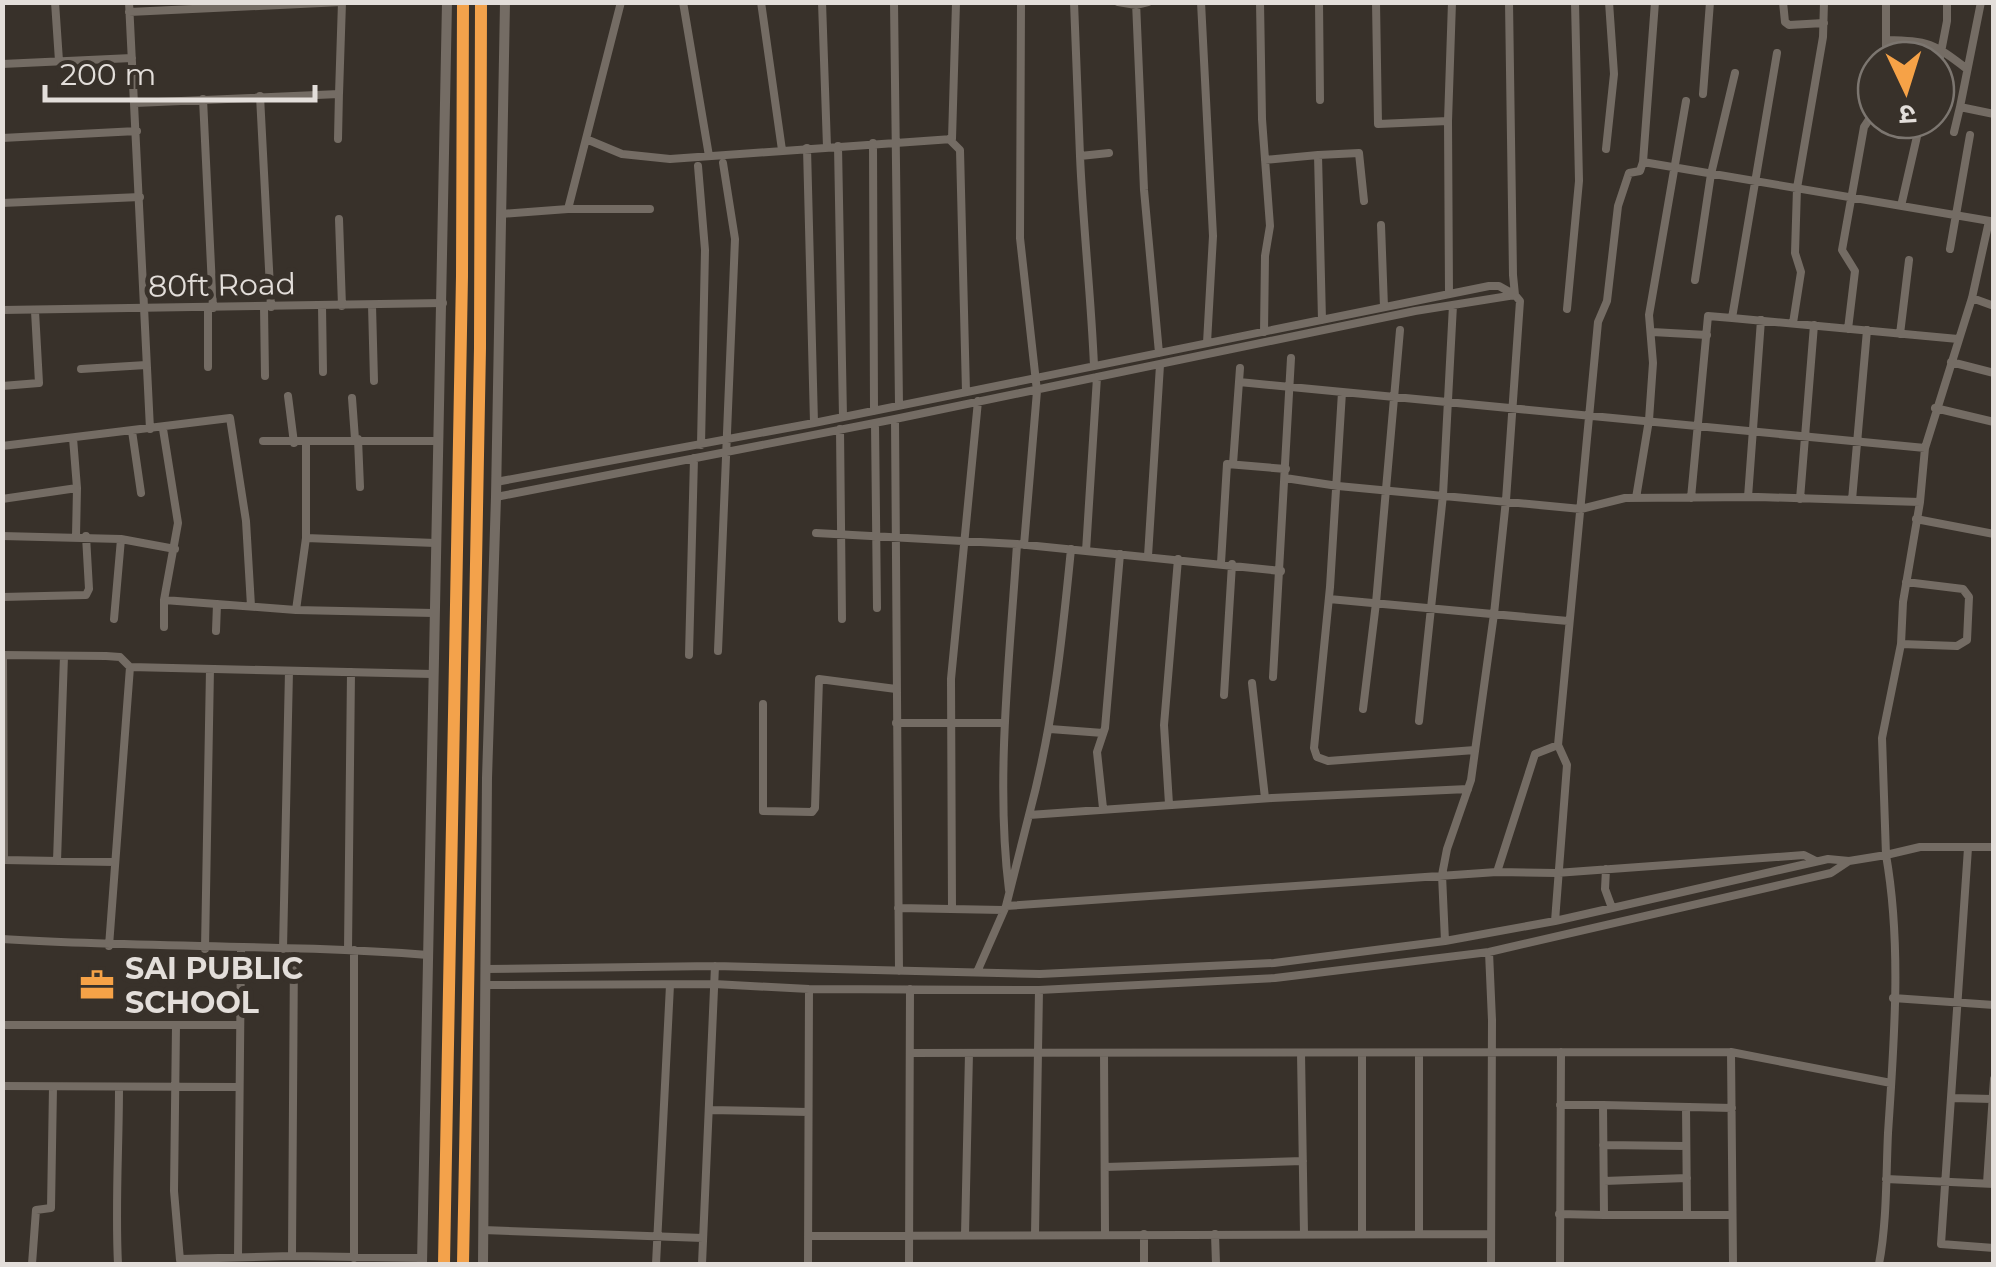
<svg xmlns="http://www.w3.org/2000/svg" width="1996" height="1267" font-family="Montserrat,'Noto Sans Devanagari',sans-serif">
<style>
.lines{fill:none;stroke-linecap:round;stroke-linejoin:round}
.street{stroke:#746c64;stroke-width:8}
.secondary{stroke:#746c64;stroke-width:10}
.highway{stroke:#f3a24b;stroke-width:12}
.labels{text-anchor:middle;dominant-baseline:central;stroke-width:10;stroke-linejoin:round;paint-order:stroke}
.street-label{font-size:30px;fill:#e3deda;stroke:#38312a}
.poi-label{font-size:30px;font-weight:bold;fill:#e3deda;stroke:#38312a;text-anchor:start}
</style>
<rect width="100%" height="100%" fill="#38312a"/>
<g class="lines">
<path class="street" d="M 55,2 L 59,61
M 129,2 L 150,429
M 683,2 L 709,156
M 761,2 L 782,150
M 822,2 L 827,147
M 894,2 L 899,405
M 1021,2 L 1020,238 L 1037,391 L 1024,545
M 1074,2 L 1080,156 L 1109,153
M 1118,2 L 1136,5 L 1148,2
M 1136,2 L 1144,190 L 1159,353
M 1201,2 L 1213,236 L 1207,343
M 1260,2 L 1262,119 L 1270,226 L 1265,256 L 1264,332
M 1319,2 L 1320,100
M 1376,2 L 1378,124 L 1448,121
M 1783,2 L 1785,22 L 1789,25 L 1824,23
M 1886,2 L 1886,40 C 1929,41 1933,43 1967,69
M 1981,2 L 1960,107 L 1994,114
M 129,12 L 342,2
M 1886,40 L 1886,60
M 2,64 L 132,58
M 1936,78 L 1947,21 L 1947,2
M 1703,94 L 1710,2
M 260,96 L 271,307
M 203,99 L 213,308
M 135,103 L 339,94 L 342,2
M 1954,132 L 1960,107
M 2,138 L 137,131
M 338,139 L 339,92
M 586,139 L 622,154 L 670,159 L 952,139 L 956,3
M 949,139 L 960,150 L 966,392
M 873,143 L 874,411
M 838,146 L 843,417
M 807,148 L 814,423
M 1606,149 L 1614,74 L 1609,2
M 1318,155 L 1359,153 L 1364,201
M 1080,156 C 1083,226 1091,295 1094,366
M 1265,160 L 1318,155 L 1322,320
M 1643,162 L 1990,221
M 698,166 L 705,250 L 701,445
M 2,203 L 140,197
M 1901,206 L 1918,132 L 1928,120
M 568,209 L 621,2
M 501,214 L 568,209 L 650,209
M 339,219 L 342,306
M 1381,225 L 1384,307
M 1950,249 L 1970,135
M 1695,280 L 1711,174 L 1735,73
M 1449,294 L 1448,121 L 1452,2
M 1972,298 L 1994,306
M 372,305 L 374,381
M 322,306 L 323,372
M 264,307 L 265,376
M 208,308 L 208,367
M 1567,309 L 1579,181 L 1575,2
M 2,310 L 443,303
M 1732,318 L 1958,339
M 1793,323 L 1801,272 L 1795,253 L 1797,188 L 1823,37 L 1824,2
M 1848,329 L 1855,271 L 1842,250 L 1864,127 L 1876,109
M 1652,332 L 1707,335
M 1900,334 L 1909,260
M 1951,362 L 1994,373
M 81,369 L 146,365
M 1239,382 L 1925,448
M 2,386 L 39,383 L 35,311
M 1342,392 L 1330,587 L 1314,748 L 1317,757 L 1328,761 L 1475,750
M 288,396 L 294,443
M 352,398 L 355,439
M 1935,408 L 1994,422
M 895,419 L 899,971
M 875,423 L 877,608
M 163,429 L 178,523 L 164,600 L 296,610 L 433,613
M 840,429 L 842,619
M 132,431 L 141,493
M 73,438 L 77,488 L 76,536
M 358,439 L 360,487
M 263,441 L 437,441
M 2,446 L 230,418 L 246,521 L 251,606
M 1233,464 L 1240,368
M 1285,478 L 1338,486 L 1581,509 L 1625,498 L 1758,497 L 1920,502
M 496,482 L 814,423 L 1489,286 L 1499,286 L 1515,295
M 496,497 L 895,419 L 1415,311 L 1515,295
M 1748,497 L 1761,320
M 1636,498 L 1649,420 L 1653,363 L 1649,315 L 1686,101
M 1691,498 L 1708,316 L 1732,318 L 1777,53
M 2,499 L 77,488
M 1800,499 L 1814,325
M 1852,500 L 1867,330
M 1916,519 L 1994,534
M 816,533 L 1017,544 L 1281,571
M 2,536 L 121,539 L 175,549
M 306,538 L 435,543
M 1086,551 L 1097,377
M 1148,556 L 1160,365
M 1221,563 L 1227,464 L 1286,469
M 2,597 L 86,595 L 89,589 L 86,536
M 1329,599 L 1568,621
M 164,600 L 164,627
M 296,610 L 306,538 L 306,441
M 114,619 L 121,539
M 216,631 L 217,604
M 1901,644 L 1957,646 L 1967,640 L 1969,597 L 1963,589 L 1906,582
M 718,651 L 735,239 L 723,163
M 2,655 L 106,656 L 120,657 L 130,667 L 432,674
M 3,655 L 4,860
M 689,655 L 694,458
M 1273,677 L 1291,358
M 1252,683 L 1265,798
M 1224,695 L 1232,564
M 763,704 L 763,811 L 812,812 L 815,808 L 819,679 L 896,689
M 1363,709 L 1376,603 L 1400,330
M 1419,721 L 1443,495 L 1453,305
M 896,723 L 1005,723
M 1050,729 L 1103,733
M 1169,804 L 1164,725 L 1178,559
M 1103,808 L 1097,752 L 1105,728 L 1120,554
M 1029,815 C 1053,726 1062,641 1071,549
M 1968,848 L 1941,1244 L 1994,1248
M 4,860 L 114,862
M 57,861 L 64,656
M 1849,861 L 1886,855 L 1882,738 L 1901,644 L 1903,602 L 1920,502 L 1925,448 L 1972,298 L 1989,221
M 1606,869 L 1605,889 L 1612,908
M 1497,872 L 1535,754 L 1558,745
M 1009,890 C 995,780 1010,655 1017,544
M 1006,906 L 1029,815 L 1272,798 L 1468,789
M 952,907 L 951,679 L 978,401
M 898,908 L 1003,910
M 1555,921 L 1567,765 L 1558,745 L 1598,322 L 1607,301 L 1618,206 L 1629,173 L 1640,171 L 1643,162 L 1655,2
M 2,939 C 144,948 286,944 428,955
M 1445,941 L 1442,875 L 1447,849 L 1471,780 L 1494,614 L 1506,500 L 1520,301 L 1515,295 L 1513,275 L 1509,2
M 109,946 L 130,667
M 205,949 L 210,669
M 283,949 L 289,671
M 348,950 L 351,672
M 354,950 L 354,1258
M 1489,952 L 1492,1020 L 1491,1264
M 977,972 L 1006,906 L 1497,872 L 1556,873 L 1804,855 L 1816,861
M 485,985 L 714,984 L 809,989 L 1039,990 L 1275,978 L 1489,952 L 1831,873 L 1849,861 L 1828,859 L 1555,921 L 1445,941 L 1274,963 L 1040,974 L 715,966 L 486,969
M 1893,998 L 1994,1005
M 2,1025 L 239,1025
M 176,1025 L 174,1191 L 180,1260
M 1731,1052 L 1891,1083
M 910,1053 L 1731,1052 L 1733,1264
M 1104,1053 L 1105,1234
M 1301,1053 L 1304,1234
M 2,1086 L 238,1087
M 1952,1098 L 1992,1099
M 1560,1105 L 1603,1105
M 1686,1107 L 1687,1215
M 709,1110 L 808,1112
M 1603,1145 L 1686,1146
M 1105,1167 L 1303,1161
M 1886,1179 L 1994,1184
M 1604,1181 L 1687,1178
M 1987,1183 L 1994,1079
M 1559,1214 L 1604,1215 L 1603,1105 L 1732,1108
M 1604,1215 L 1732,1215
M 483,1230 L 703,1238
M 1144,1234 L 1144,1264
M 1215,1234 L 1216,1264
M 1362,1234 L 1362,1053
M 1419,1234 L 1419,1053
M 965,1235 L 969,1053
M 1035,1235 L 1039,990
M 808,1236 L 1491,1234
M 292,1256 L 294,949
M 238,1257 L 241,949
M 180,1259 L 292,1256 L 422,1258
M 32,1264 L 36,1210 L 51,1208 L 53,1087
M 118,1264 C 115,1205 119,1147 119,1088
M 656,1264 L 670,985
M 702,1264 L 715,966
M 808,1264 L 809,989
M 909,1264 L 910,989
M 1560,1264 L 1561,1052
M 1879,1264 C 1887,1222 1886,1176 1888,1133 C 1894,1042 1902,946 1886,855 L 1920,847 L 1994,847"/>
<path class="secondary" d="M 422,1264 L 447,2
M 483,1264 L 487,778 L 496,497 L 505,2"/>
<path class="highway" d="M 444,1264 L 462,276 L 463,2
M 463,1264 L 480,348 L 481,2"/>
</g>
<defs>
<g id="office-bare" transform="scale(2.7)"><path d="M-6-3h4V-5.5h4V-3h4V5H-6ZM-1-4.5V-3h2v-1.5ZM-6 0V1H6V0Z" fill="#f6a247" stroke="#38312a" stroke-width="2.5" paint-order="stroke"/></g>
</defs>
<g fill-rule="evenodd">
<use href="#office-bare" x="97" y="985"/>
</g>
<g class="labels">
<g class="street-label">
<text transform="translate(222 285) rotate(-1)">80ft Road</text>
</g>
<g class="poi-label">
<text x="125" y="968">SAI PUBLIC<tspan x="125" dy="34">SCHOOL</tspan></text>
</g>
</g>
<rect width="1996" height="1267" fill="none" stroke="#e3deda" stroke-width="10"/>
<g transform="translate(1906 90) rotate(176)"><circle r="48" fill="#38312a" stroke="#7c7670" stroke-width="2.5"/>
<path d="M0-8L18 38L0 25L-18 38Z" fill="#f6a247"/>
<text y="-15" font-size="28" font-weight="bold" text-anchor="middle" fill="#e3deda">उ</text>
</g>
<path d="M45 85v15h270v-15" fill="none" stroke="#e3deda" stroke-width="5"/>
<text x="60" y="85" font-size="30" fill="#e3deda" stroke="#38312a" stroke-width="8" paint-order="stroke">200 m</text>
</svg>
